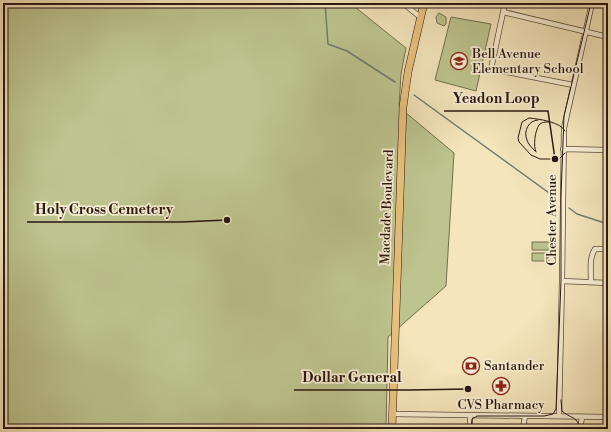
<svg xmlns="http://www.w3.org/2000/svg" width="611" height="432" font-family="'Libre Bodoni',serif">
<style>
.green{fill:#bdc48f;stroke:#746e50}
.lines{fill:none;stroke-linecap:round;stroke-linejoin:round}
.stream{stroke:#6e7c70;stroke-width:1.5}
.minor-casing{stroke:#5c4a3c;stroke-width:6}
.primary-casing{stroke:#2a1711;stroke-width:8}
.minor{stroke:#f8eed3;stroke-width:4.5}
.primary{stroke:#eac27e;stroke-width:7}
.tram{stroke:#2a1711;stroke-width:1}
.labels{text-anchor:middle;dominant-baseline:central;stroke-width:3.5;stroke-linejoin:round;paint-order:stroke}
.poi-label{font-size:13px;fill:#2a1711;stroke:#f8eed3;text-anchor:start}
.street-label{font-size:13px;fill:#2a1711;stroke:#f8eed3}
.leader{fill:none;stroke:#2a1711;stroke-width:1.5}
.callout-dot{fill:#2a1711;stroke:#f8eed3;stroke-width:1.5}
.callout-label{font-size:14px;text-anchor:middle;font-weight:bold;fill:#2a1711;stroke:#f8eed3;stroke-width:3.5;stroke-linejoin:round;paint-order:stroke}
</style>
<rect width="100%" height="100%" fill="#f4e5bc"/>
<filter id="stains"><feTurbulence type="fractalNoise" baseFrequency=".005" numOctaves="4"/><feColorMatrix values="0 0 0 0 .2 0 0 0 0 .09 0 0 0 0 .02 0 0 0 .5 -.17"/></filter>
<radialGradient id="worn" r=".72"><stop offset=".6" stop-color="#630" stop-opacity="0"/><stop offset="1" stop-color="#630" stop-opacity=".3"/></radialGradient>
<path class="green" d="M 3,3 L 350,3 L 406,48 L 401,74 L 399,107 L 454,153 L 446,286 L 388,337 L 386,429 L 3,429 Z
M 439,13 L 446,17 L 446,24 L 444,26 L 437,23 L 436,17 Z
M 451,17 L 491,24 L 476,91 L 435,80 Z
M 532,242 L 550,242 L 550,250 L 532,250 Z
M 532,253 L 549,253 L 549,261 L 532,261 Z"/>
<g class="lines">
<path class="stream" d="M 325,3 L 328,44 L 347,51 L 395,82
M 414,95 L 556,198
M 569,208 L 577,214 L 608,224"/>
<g class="minor-casing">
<path id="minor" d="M 403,3 L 420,17
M 505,3 L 491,69 L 573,85
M 503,12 L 608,37
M 563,149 L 608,150
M 562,281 L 608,283
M 591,282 C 591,271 589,258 595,249 L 608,249
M 393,414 L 608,417
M 559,416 L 562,281 L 564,128 L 592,3
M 470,429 L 470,415
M 523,429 L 525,416
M 580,429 L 582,417"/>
</g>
<g class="primary-casing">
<path id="primary" d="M 392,429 L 403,107 L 408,72 L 424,3"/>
</g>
<use href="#minor" class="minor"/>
<use href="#primary" class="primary"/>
<path class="tram" d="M 535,151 C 532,148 528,144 527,140 C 523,131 529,120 538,120
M 536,152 C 533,146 535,131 539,125 C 542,122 545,122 549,122
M 565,153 L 559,159 L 540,159 L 531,155 L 519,142 L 518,138 L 522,122 L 529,118 C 539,119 561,122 565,131
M 561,400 L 562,411 C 569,418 580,417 579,429
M 471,429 L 472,419 L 477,416 L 544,416 L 553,414 L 556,409 L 561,281 L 561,196 L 564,116 L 591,3"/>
</g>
<defs>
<g id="school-ring" transform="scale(0.9)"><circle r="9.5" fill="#f8eed3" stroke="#8f2418" stroke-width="1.5"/><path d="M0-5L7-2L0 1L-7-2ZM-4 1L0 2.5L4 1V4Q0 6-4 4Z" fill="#8f2418"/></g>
<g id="bank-ring" transform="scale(0.9)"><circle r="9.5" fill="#f8eed3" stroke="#8f2418" stroke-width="1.5"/><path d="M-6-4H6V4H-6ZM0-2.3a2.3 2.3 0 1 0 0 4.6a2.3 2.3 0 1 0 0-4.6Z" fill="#8f2418"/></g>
<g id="pharmacy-ring" transform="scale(0.9)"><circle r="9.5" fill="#f8eed3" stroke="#8f2418" stroke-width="1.5"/><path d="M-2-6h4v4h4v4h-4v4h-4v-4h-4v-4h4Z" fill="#8f2418"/></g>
</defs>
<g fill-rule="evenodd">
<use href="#school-ring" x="459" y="61"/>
<use href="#bank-ring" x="471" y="366"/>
<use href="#pharmacy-ring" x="501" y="386"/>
</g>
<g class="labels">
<g class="poi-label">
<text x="472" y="54">Bell Avenue<tspan x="472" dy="15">Elementary School</tspan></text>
<text x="484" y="366">Santander</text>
<text x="501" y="405" text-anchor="middle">CVS Pharmacy</text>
</g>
<g class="street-label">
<text transform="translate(387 207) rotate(-88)">Macdade Boulevard</text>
<text transform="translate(552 220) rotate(-90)">Chester Avenue</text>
</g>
</g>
<path class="leader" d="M555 159L548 111H444M227 220L181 222H27M468 389L409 390H294"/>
<g class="callout-dot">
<circle cx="555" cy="159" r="4"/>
<circle cx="227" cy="220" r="4"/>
<circle cx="468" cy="389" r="4"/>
</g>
<g class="callout-label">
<text x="496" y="103">Yeadon Loop</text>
<text x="104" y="214">Holy Cross Cemetery</text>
<text x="352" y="382">Dollar General</text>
</g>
<rect width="611" height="432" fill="none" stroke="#f4e5bc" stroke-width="16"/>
<rect x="4" y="4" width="603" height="424" fill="none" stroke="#2a1711" stroke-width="2"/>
<rect x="8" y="8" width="595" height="416" fill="none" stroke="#2a1711"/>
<rect width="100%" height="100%" filter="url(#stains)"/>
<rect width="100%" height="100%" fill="url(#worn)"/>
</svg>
